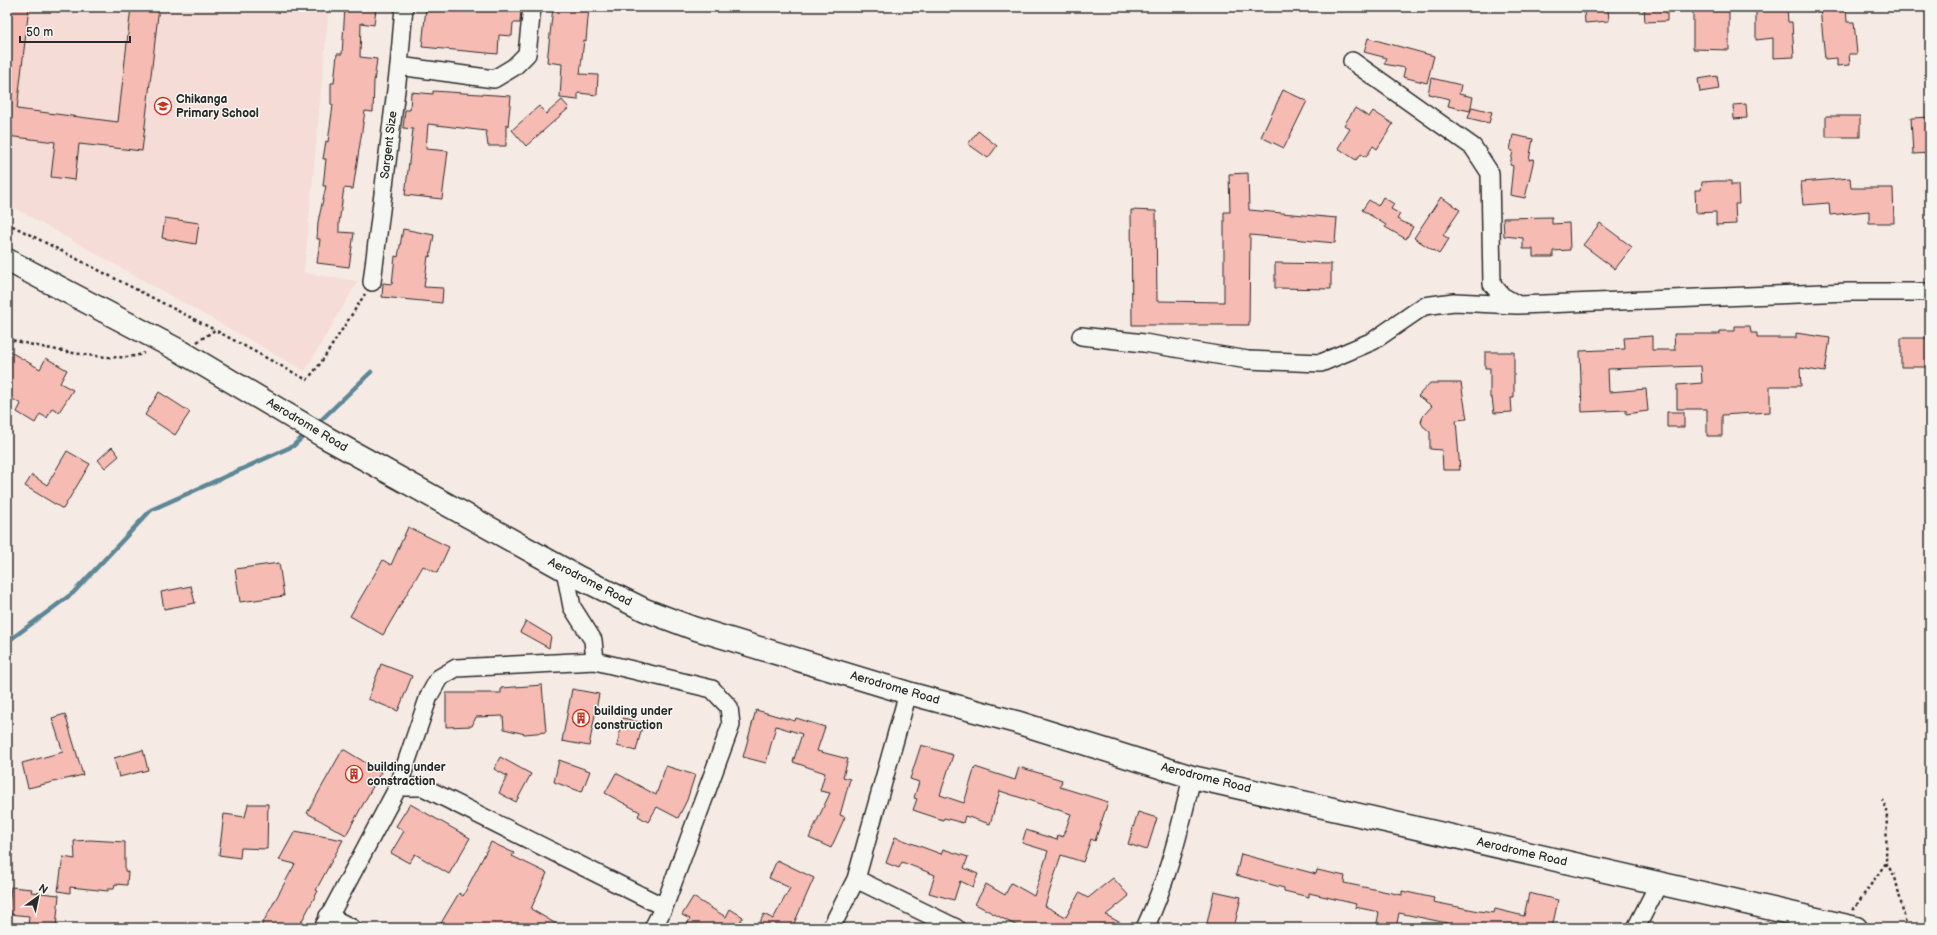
<svg xmlns="http://www.w3.org/2000/svg" width="1937" height="935" font-family="'Balsamiq Sans',sans-serif">
<style>
.built{fill:#f6dcd6}
.lines{fill:none;stroke-linecap:round;stroke-linejoin:round}
.stream{stroke:#5b8795;stroke-width:4.5}
.building{fill:#f6bbb2;stroke:#2b2b2b}
.street-casing{stroke:#2b2b2b;stroke-width:20}
.secondary-casing{stroke:#2b2b2b;stroke-width:25}
.path{stroke:#2b2b2b;stroke-width:2.5;stroke-dasharray:3 3;stroke-linecap:butt}
.street{stroke:#f6f6f2;stroke-width:17}
.secondary{stroke:#f6f6f2;stroke-width:22}
.labels{text-anchor:middle;dominant-baseline:central;stroke-width:3;stroke-linejoin:round;paint-order:stroke}
.poi-label{font-size:12px;font-weight:bold;fill:#2b2b2b;stroke:#f6f6f2;text-anchor:start}
.street-label{font-size:12px;fill:#2b2b2b;stroke:#f6f6f2}
</style>
<rect width="100%" height="100%" fill="#f6eae5"/>
<filter id="ink" filterUnits="userSpaceOnUse"><feTurbulence type="fractalNoise" baseFrequency=".025" numOctaves="2"/><feDisplacementMap in="SourceGraphic" scale="8" xChannelSelector="R" yChannelSelector="G"/><feConvolveMatrix kernelMatrix="1 2 1 2 8 2 1 2 1" color-interpolation-filters="sRGB"/></filter>
<g filter="url(#ink)">
<path class="built" d="M 7,7 L 329,7 L 304,273 L 358,281 L 305,371 L 7,204 Z"/>
<g class="lines">
<path class="stream" d="M 316,425 L 371,372
M 7,642 L 73,593 L 151,510 L 293,446 L 306,434"/>
</g>
<path class="building" d="M 7,7 L 29,7 L 17,109 L 118,122 L 131,7 L 159,7 L 142,151 L 79,144 L 75,180 L 51,177 L 55,142 L 7,136 Z
M 345,7 L 376,8 L 374,25 L 361,23 L 360,57 L 377,59 L 374,82 L 373,112 L 365,111 L 353,189 L 344,188 L 339,223 L 339,232 L 354,233 L 349,267 L 317,263 L 320,239 L 317,239 L 318,222 L 326,186 L 323,186 L 326,159 L 323,159 L 326,141 L 328,142 L 333,105 L 331,104 L 331,83 L 334,83 L 337,54 L 342,54 Z
M 426,7 L 521,8 L 520,23 L 513,23 L 512,36 L 499,35 L 498,54 L 422,47 Z
M 553,7 L 589,7 L 586,41 L 584,40 L 580,74 L 598,75 L 597,95 L 578,93 L 578,100 L 560,98 L 562,64 L 547,62 Z
M 1693,7 L 1729,7 L 1729,50 L 1693,49 Z
M 1756,7 L 1787,7 L 1788,22 L 1792,22 L 1794,57 L 1773,58 L 1773,38 L 1756,40 Z
M 1820,7 L 1846,7 L 1847,22 L 1854,22 L 1857,54 L 1849,54 L 1850,65 L 1837,66 L 1837,58 L 1825,59 Z
M 1608,8 L 1609,21 L 1585,23 L 1584,10 Z
M 1644,8 L 1667,8 L 1667,21 L 1645,22 Z
M 1368,38 L 1434,56 L 1427,83 L 1403,77 L 1405,68 L 1384,64 L 1387,58 L 1364,52 Z
M 1717,76 L 1719,89 L 1700,92 L 1698,79 Z
M 1431,78 L 1461,85 L 1459,94 L 1473,97 L 1470,111 L 1448,106 L 1450,99 L 1428,94 Z
M 1283,90 L 1307,101 L 1284,148 L 1261,137 Z
M 433,91 L 511,96 L 508,126 L 506,124 L 506,146 L 488,146 L 486,131 L 428,124 L 426,149 L 448,151 L 442,199 L 405,195 L 413,129 L 403,128 L 405,110 L 410,110 L 411,92 L 433,94 Z
M 562,100 L 569,108 L 526,146 L 512,130 L 539,106 L 546,114 Z
M 1746,104 L 1747,118 L 1734,119 L 1733,105 Z
M 1472,107 L 1492,112 L 1489,123 L 1468,118 Z
M 1355,108 L 1369,117 L 1373,111 L 1393,124 L 1377,149 L 1373,146 L 1366,157 L 1361,154 L 1356,160 L 1338,148 L 1350,129 L 1344,125 Z
M 1826,116 L 1860,116 L 1860,137 L 1826,137 Z
M 1930,117 L 1930,153 L 1913,154 L 1911,118 Z
M 978,131 L 997,146 L 988,158 L 968,144 Z
M 1513,135 L 1533,139 L 1529,160 L 1534,159 L 1525,198 L 1510,195 L 1513,166 L 1510,165 L 1513,151 L 1510,150 Z
M 1248,173 L 1249,210 L 1337,218 L 1335,243 L 1250,235 L 1249,325 L 1132,325 L 1131,210 L 1156,211 L 1157,301 L 1224,302 L 1224,212 L 1230,212 L 1229,174 Z
M 1850,178 L 1851,188 L 1893,188 L 1894,223 L 1869,223 L 1869,211 L 1830,215 L 1829,203 L 1803,205 L 1801,182 Z
M 1716,181 L 1731,181 L 1731,185 L 1738,185 L 1739,204 L 1735,204 L 1736,224 L 1716,225 L 1716,212 L 1696,213 L 1695,190 L 1701,190 L 1702,182 Z
M 1383,197 L 1394,204 L 1391,209 L 1400,214 L 1397,219 L 1413,227 L 1406,239 L 1385,227 L 1386,225 L 1362,210 L 1369,200 L 1378,206 Z
M 1441,197 L 1460,210 L 1443,235 L 1449,239 L 1439,254 L 1414,238 Z
M 1552,217 L 1552,224 L 1569,223 L 1570,250 L 1553,251 L 1553,257 L 1533,257 L 1533,249 L 1523,249 L 1523,238 L 1504,236 L 1503,218 Z
M 165,218 L 199,223 L 196,244 L 162,238 Z
M 1600,223 L 1632,247 L 1615,269 L 1583,245 Z
M 403,229 L 434,235 L 430,257 L 428,256 L 424,287 L 443,288 L 442,303 L 382,297 L 383,283 L 392,284 L 395,256 L 398,257 Z
M 1275,263 L 1331,264 L 1331,289 L 1275,288 Z
M 1735,326 L 1750,326 L 1751,333 L 1757,333 L 1757,338 L 1796,338 L 1796,333 L 1830,338 L 1825,372 L 1800,368 L 1801,386 L 1770,386 L 1770,412 L 1722,415 L 1722,436 L 1707,436 L 1707,409 L 1677,409 L 1677,385 L 1702,383 L 1701,366 L 1608,369 L 1609,392 L 1646,389 L 1648,411 L 1626,414 L 1626,410 L 1582,412 L 1580,351 L 1625,349 L 1624,338 L 1652,336 L 1652,350 L 1675,350 L 1674,334 L 1720,334 L 1720,331 L 1735,331 Z
M 1901,338 L 1930,338 L 1930,367 L 1901,367 Z
M 7,350 L 40,369 L 46,358 L 67,370 L 60,383 L 73,390 L 59,412 L 52,408 L 47,418 L 40,414 L 35,423 L 17,412 L 21,404 L 7,396 Z
M 1485,352 L 1514,352 L 1514,398 L 1511,398 L 1512,412 L 1494,413 L 1492,398 L 1490,398 L 1490,368 L 1485,368 Z
M 1430,383 L 1461,383 L 1467,419 L 1456,420 L 1460,470 L 1443,470 L 1442,450 L 1430,449 L 1430,432 L 1423,426 L 1421,422 L 1423,416 L 1432,406 L 1418,396 Z
M 159,392 L 190,412 L 175,435 L 145,415 Z
M 1667,412 L 1684,412 L 1684,427 L 1667,427 Z
M 112,447 L 119,456 L 105,468 L 98,460 Z
M 67,451 L 90,464 L 63,509 L 25,486 L 32,475 L 47,485 Z
M 408,527 L 449,547 L 437,573 L 423,566 L 383,635 L 350,616 L 383,560 L 391,565 Z
M 279,563 L 284,596 L 240,602 L 235,569 Z
M 191,586 L 195,603 L 164,609 L 161,592 Z
M 526,621 L 551,636 L 549,648 L 520,632 Z
M 381,664 L 412,676 L 398,711 L 368,699 Z
M 542,685 L 546,732 L 525,734 L 504,729 L 503,716 L 476,717 L 472,726 L 446,727 L 446,693 L 501,693 L 501,688 Z
M 572,689 L 599,694 L 589,746 L 562,741 Z
M 756,710 L 795,721 L 796,718 L 825,727 L 817,751 L 848,759 L 843,777 L 850,779 L 840,815 L 845,817 L 831,848 L 809,838 L 830,793 L 820,791 L 825,773 L 793,762 L 802,734 L 776,726 L 766,763 L 743,757 Z
M 65,714 L 83,775 L 28,788 L 22,763 L 63,752 L 52,718 Z
M 623,718 L 643,723 L 636,751 L 617,746 Z
M 921,745 L 953,755 L 940,795 L 964,803 L 975,767 L 1015,780 L 1019,767 L 1062,780 L 1060,787 L 1108,802 L 1095,841 L 1091,839 L 1083,862 L 1061,855 L 1045,906 L 1066,917 L 1079,893 L 1088,898 L 1113,878 L 1129,896 L 1106,915 L 1130,928 L 1021,928 L 975,904 L 986,884 L 1005,895 L 1011,883 L 1034,896 L 1048,851 L 1022,843 L 1026,830 L 1057,840 L 1058,835 L 1063,837 L 1071,814 L 1000,791 L 990,824 L 965,816 L 963,823 L 944,818 L 943,820 L 913,810 L 917,799 L 914,798 L 919,782 L 910,779 Z
M 343,749 L 381,772 L 346,835 L 307,813 Z
M 143,750 L 148,770 L 119,777 L 114,758 Z
M 500,757 L 531,774 L 516,802 L 499,793 L 507,776 L 494,769 Z
M 559,760 L 590,771 L 582,792 L 554,782 Z
M 666,766 L 695,775 L 687,800 L 678,818 L 657,807 L 648,822 L 638,816 L 640,812 L 605,793 L 616,773 L 656,795 Z
M 248,804 L 268,804 L 267,849 L 241,848 L 240,858 L 219,855 L 224,814 L 245,817 Z
M 410,804 L 470,838 L 449,874 L 415,854 L 409,863 L 391,853 L 404,831 L 396,826 Z
M 1138,812 L 1157,818 L 1147,850 L 1128,844 Z
M 295,831 L 343,840 L 316,890 L 318,891 L 298,928 L 260,928 L 295,864 L 279,860 Z
M 895,837 L 941,854 L 943,849 L 968,857 L 964,868 L 978,874 L 973,887 L 960,881 L 954,900 L 929,893 L 935,875 L 902,862 L 899,868 L 886,863 Z
M 90,840 L 125,842 L 125,871 L 128,872 L 127,885 L 115,884 L 114,889 L 108,889 L 108,891 L 70,887 L 70,893 L 58,891 L 63,857 L 75,859 L 74,841 Z
M 491,842 L 514,853 L 512,856 L 547,873 L 531,909 L 563,928 L 438,928 L 459,893 L 463,896 Z
M 1241,854 L 1316,874 L 1317,870 L 1345,876 L 1344,883 L 1402,895 L 1402,891 L 1434,898 L 1433,902 L 1479,911 L 1494,913 L 1495,909 L 1524,916 L 1529,893 L 1558,900 L 1552,928 L 1446,928 L 1447,923 L 1399,913 L 1396,928 L 1376,928 L 1379,912 L 1355,907 L 1356,904 L 1309,893 L 1309,897 L 1284,891 L 1284,888 L 1236,875 Z
M 777,860 L 814,878 L 792,928 L 757,928 L 764,914 L 773,919 L 790,888 L 769,878 Z
M 11,887 L 32,889 L 31,892 L 59,895 L 56,928 L 28,928 L 29,916 L 8,914 Z
M 1214,891 L 1241,897 L 1234,928 L 1206,928 Z
M 693,897 L 726,917 L 730,909 L 743,917 L 738,925 L 743,928 L 685,928 L 690,919 L 682,915 Z"/>
<g class="lines">
<g class="street-casing">
<path id="street" d="M 1352,61 L 1473,147 L 1490,173 L 1492,284 L 1502,296 L 1518,305 L 1849,292 L 1930,292
M 399,66 L 494,79 L 514,67 L 527,54 L 532,7
M 372,282 L 399,66 L 404,7
M 1081,336 L 1144,343 L 1248,360 L 1321,363 L 1373,341 L 1424,306 L 1454,302 L 1516,305
M 565,570 L 572,607 L 593,640 L 595,661
M 398,787 L 429,696 L 439,678 L 456,668 L 595,661 L 712,689 L 729,707 L 731,725 L 664,907 L 653,928
M 856,879 L 956,928
M 328,916 L 352,928
M 323,928 L 398,787 L 423,787 L 664,907
M 831,928 L 856,879 L 908,693
M 1145,928 C 1168,879 1180,829 1192,777
M 1636,928 L 1659,883"/>
</g>
<g class="secondary-casing">
<path id="secondary" d="M 7,260 L 182,352 L 325,437 L 578,577 L 645,610 L 693,628 L 908,693 L 1016,722 L 1192,777 L 1856,928"/>
</g>
<path class="path" d="M 7,223 L 215,330
M 7,339 C 38,346 116,366 144,353
M 197,342 L 215,330 L 307,380 L 320,364 L 365,294
M 1886,863 L 1895,877 L 1907,928
M 1853,910 L 1886,863 L 1887,810 L 1882,800"/>
<use href="#street" class="street"/>
<use href="#secondary" class="secondary"/>
</g>
</g>
<defs>
<g id="school-ring" transform="scale(0.9)"><circle r="9.5" fill="#f6f6f2" stroke="#c8321e" stroke-width="1.5"/><path d="M0-5L7-2L0 1L-7-2ZM-4 1L0 2.5L4 1V4Q0 6-4 4Z" fill="#c8321e"/></g>
<g id="building-ring" transform="scale(0.9)"><circle r="9.5" fill="#f6f6f2" stroke="#c8321e" stroke-width="1.5"/><path d="M-4-6H4V6H1V3H-1V6H-4ZM-2.5-4.3h1.7v1.8h-1.7ZM.8-4.3h1.7v1.8H.8ZM-2.5-1h1.7V.8h-1.7ZM.8-1h1.7V.8H.8Z" fill="#c8321e"/></g>
</defs>
<g fill-rule="evenodd">
<use href="#school-ring" x="163" y="106"/>
<use href="#building-ring" x="581" y="718"/>
<use href="#building-ring" x="354" y="774"/>
</g>
<g class="labels">
<g class="poi-label">
<text x="176" y="99">Chikanga<tspan x="176" dy="14">Primary School</tspan></text>
<text x="594" y="711">building under<tspan x="594" dy="14">construction</tspan></text>
<text x="367" y="767">building under<tspan x="367" dy="14">constraction</tspan></text>
</g>
<g class="street-label">
<text transform="translate(389 145) rotate(-83)">Sargent Size</text>
<text transform="translate(307 425) rotate(31)">Aerodrome Road</text>
<text transform="translate(590 582) rotate(27)">Aerodrome Road</text>
<text transform="translate(895 688) rotate(16)">Aerodrome Road</text>
<text transform="translate(1206 778) rotate(14)">Aerodrome Road</text>
<text transform="translate(1522 852) rotate(13)">Aerodrome Road</text>
</g>
</g>
<rect width="1937" height="935" fill="none" stroke="#f6f6f2" stroke-width="24"/>
<rect x="12" y="12" width="1913" height="911" fill="none" stroke="#2b2b2b" stroke-width="1.5" filter="url(#ink)"/>
<g transform="translate(38 897) rotate(33)" stroke="#f6f6f2" stroke-width="3" paint-order="stroke">
<path d="M0-3L7 15L0 10L-7 15Z" fill="#2b2b2b"/>
<text y="-6" font-size="11" font-weight="bold" text-anchor="middle" fill="#2b2b2b">N</text>
</g>
<path d="M20 36v6h110v-6" fill="none" stroke="#2b2b2b" stroke-width="2"/>
<text x="26" y="36" font-size="12" fill="#2b2b2b" stroke="#f6f6f2" stroke-width="3" paint-order="stroke">50 m</text>
</svg>
